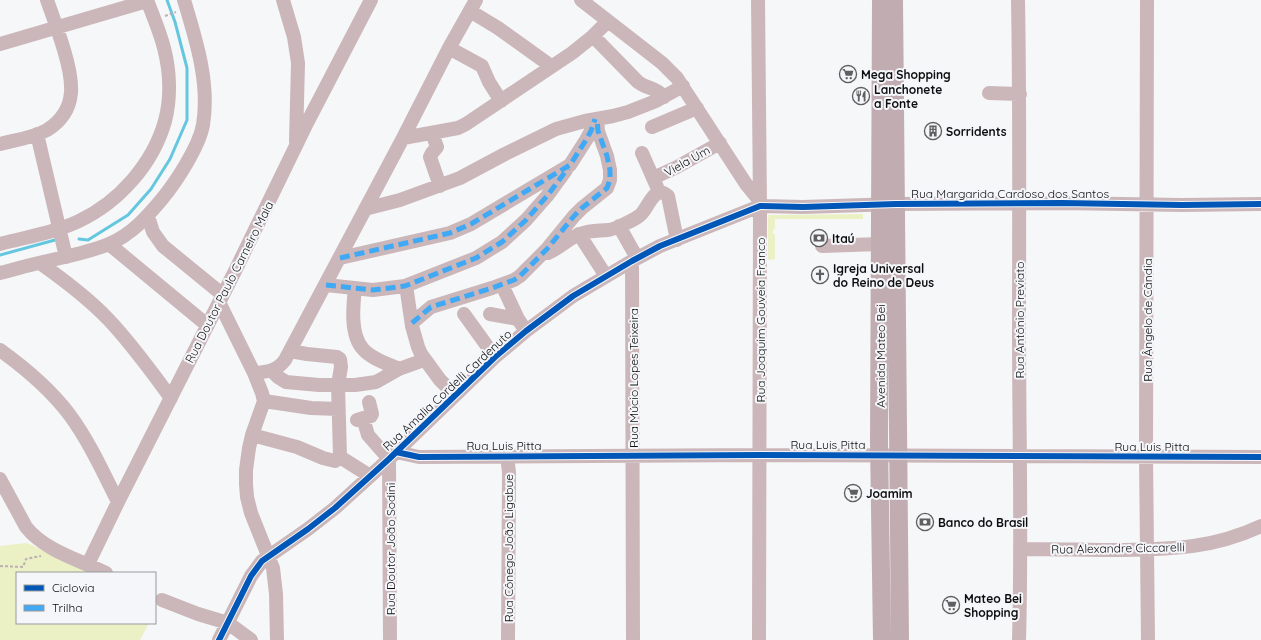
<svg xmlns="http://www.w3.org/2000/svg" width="1261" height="640" font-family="Quicksand,sans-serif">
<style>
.green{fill:#ecf0c5}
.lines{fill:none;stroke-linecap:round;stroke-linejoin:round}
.stream{stroke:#64c7df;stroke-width:3}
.path{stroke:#bcb0b2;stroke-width:2;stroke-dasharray:3 2;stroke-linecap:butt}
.minor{stroke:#cbb7ba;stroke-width:14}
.major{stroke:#c1acb1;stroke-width:18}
.quiet{stroke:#3fa9f5;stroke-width:5;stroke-dasharray:10 5;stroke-linecap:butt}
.cycleway-casing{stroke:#f5f6f9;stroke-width:8}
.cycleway{stroke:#0057b8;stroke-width:6}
.labels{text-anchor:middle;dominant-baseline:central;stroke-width:4;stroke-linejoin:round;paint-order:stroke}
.poi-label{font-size:12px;font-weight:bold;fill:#0d0d0e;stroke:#f5f6f9;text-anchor:start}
.street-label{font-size:12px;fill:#0d0d0e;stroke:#f5f6f9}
</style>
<rect width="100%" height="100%" fill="#f6f7f8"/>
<path class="green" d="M 863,214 L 863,219 L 775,219 L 775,229 L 773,229 L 773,234 L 775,234 L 775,259 L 768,260 L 768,215 Z
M 26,543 L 34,546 L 60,559 L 92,573 L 17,573 L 17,623 L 149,623 L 140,640 L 0,640 L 0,546 Z"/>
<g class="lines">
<path class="stream" d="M 79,239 L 88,240 L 128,215 L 151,189 L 170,159 L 187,120 L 187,68 L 175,22 L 167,0
M 0,255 L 55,240"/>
<path class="path" d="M 165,16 L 176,12
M 0,566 L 23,567 L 26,559 L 41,556"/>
<path class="minor" d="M 283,0 L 294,37 L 298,63 L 296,142
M 581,0 L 662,63 L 677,78 L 746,184 L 760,201
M 758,0 L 760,206 L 759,640
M 1018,0 C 1020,109 1019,219 1019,328 C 1019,432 1022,536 1019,640
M 1147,0 L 1146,457 L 1148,640
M 470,11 L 498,28 L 551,66
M 593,36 L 638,82 C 647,89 656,87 664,97
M 0,44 L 147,1
M 449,48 L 482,66 L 489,82 L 501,101
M 989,93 L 1020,94
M 652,127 L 697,108
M 432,133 L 437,147 L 432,153 L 430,157 L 440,186
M 37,134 L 66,257
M 403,138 L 458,128 L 466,124 L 572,53 L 592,37 L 608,21
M 0,144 C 15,140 33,138 47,130 C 79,110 73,80 64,50 C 59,33 53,17 47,0
M 642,153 L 657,187
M 653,178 L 677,167 L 720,143
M 365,209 L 400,200 L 460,178 L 505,154 L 556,129 L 585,121 L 613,116 L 628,112 L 656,101 L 683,86
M 148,216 L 153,232 L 163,246 L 223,295
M 619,226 L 637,258
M 579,234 L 606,276
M 0,244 C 26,237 54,233 79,221 C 119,202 153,164 165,121 C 171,98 170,71 164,48 C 160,32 153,16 147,0
M 109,244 L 207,325
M 822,246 L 880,244
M 548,253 C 560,248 569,238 580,234 C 591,230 597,231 608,230 C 613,230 634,220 639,216 C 648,211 653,183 668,196 L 677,240
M 340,258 L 450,233 L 471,224 L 570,165 L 586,140 L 591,131 L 595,119
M 632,261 L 633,640
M 40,263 C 64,280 88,298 108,319 C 131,343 151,371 171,398
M 0,273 C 19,268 37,263 56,259 C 74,255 92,251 109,244 C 131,235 147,217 162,199 C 176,182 199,147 203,125 C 210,83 196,40 184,0
M 326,285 L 373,290 L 405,286 L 476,258 L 502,242 L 526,220 L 547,196 L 566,170
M 502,285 L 518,319 L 526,331
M 405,286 L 407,292 L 412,326 L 418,347 L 421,354 L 440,380 L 455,395
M 355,288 C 353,306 350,335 363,349 C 370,358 388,364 399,369
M 219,302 L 254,373 L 262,393 L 264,401 L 252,435 L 249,448 L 246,470 L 246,484 L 247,497 L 251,513 L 273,568 L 276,594 L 277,640
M 464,314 L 495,357
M 490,314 L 518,319
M 412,323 L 431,307 L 492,288 L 514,280 L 520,276 L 547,249 L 574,216 L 582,208 L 607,188 L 610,180 L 610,170 L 607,156 L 598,131 L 597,119
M 0,350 C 25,368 50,389 69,414 C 89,441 103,472 118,502
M 290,351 L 307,354 L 337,357 L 340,359 L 341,367 L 338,385 L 340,457 L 370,476
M 272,371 L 278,377 L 286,382 L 319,385 L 355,385 L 376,382 L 399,369 L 424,360
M 254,373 C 267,372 277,371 285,360 L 403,138 L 449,48 L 476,0
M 264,401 L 311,408 L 338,409
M 363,418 L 368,435 L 389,459 L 390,640
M 357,420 L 371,416 L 372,414 L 369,402
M 252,435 L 297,447 L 323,458 L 335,461 L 340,457
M 396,452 L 419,457 L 759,455 L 1261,457
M 507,456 L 509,472 L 508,640
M 0,479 L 26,527 C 45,551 80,560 106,573
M 1020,549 C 1055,549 1089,550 1124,550 C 1174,549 1214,548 1261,526
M 88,564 L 118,502 L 234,273 L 307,123 L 371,0
M 162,600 L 198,614 L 228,623 L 251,640
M 219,640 L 251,576 L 262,561 L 308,529 L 335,508 L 389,459 L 495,357 L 526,331 L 573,296 L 632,261 L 660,246 L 760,206 L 803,207 L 896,204 L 1062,203 L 1182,205 L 1261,204"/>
<path class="major" d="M 881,0 L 879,442 L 882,640
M 894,0 L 900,640"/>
<path class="quiet" d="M 340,258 L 450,233 L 471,224 L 570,165 L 586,140 L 591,131 L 595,119
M 326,285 L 373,290 L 405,286 L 476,258 L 502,242 L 526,220 L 547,196 L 568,168
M 412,323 L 431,307 L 492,288 L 514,280 L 520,276 L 547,249 L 574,216 L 582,208 L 607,188 L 610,180 L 610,170 L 607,156 L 598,131 L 597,119"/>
<g class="cycleway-casing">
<path id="cycleway" d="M 396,452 L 419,457 L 759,455 L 1261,457
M 219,640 L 251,576 L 262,561 L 308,529 L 335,508 L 389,459 L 495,357 L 526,331 L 573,296 L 632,261 L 660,246 L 760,206 L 803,207 L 896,204 L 1062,203 L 1182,205 L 1261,204"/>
</g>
<use href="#cycleway" class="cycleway"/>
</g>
<defs>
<g id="supermarket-ring" transform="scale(0.9)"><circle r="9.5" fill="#f5f6f9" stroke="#5f5f60" stroke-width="1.5"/><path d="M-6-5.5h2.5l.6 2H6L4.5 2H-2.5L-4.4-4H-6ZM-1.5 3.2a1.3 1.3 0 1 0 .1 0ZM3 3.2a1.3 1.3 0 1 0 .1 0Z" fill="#5f5f60"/></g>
<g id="restaurant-ring" transform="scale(0.9)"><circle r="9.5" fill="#f5f6f9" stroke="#5f5f60" stroke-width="1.5"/><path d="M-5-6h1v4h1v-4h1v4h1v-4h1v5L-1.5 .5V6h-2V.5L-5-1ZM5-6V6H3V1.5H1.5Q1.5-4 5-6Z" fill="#5f5f60"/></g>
<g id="building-ring" transform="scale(0.9)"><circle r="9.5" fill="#f5f6f9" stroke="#5f5f60" stroke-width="1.5"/><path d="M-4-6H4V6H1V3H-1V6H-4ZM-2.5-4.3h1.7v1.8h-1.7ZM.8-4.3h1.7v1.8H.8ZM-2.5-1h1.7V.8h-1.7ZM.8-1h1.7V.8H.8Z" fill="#5f5f60"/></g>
<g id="bank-ring" transform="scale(0.9)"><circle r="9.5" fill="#f5f6f9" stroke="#5f5f60" stroke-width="1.5"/><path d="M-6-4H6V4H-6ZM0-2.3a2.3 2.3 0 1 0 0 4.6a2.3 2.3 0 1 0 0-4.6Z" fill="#5f5f60"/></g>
<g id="church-ring" transform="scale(0.9)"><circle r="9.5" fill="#f5f6f9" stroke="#5f5f60" stroke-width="1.5"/><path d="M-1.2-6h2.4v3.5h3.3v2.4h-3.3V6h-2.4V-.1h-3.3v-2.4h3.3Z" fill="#5f5f60"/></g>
</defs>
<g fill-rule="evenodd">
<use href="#supermarket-ring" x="848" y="74"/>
<use href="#restaurant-ring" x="861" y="96"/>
<use href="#building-ring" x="933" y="131"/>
<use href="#bank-ring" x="819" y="238"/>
<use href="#church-ring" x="820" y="275"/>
<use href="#supermarket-ring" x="853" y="493"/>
<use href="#bank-ring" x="925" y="522"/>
<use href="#supermarket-ring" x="951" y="605"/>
</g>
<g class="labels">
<g class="poi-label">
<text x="861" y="74">Mega Shopping</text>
<text x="874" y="89">Lanchonete<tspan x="874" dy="14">a Fonte</tspan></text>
<text x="946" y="131">Sorridents</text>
<text x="832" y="238">Itaú</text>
<text x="833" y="268">Igreja Universal<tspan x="833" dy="14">do Reino de Deus</tspan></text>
<text x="866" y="493">Joamim</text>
<text x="938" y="522">Banco do Brasil</text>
<text x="964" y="598">Mateo Bei<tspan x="964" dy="14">Shopping</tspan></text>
</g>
<g class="street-label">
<text transform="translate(687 161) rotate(-29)">Viela Um</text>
<text x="1010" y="193">Rua Margarida Cardoso dos Santos</text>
<text transform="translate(229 282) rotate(-63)">Rua Doutor Paulo Carneiro Maia</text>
<text transform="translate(760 320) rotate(-90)">Rua Joaquim Gouveia Franco</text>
<text transform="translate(1019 320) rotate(-90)">Rua Antônio Previato</text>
<text transform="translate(1147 320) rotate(-90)">Rua Ângelo de Cândia</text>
<text transform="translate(880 356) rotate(-90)">Avenida Mateo Bei</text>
<text transform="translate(633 378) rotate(-90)">Rua Múcio Lopes Teixeira</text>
<text transform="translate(447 390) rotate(-43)">Rua Amalia Cordelli Cardenuto</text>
<text x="828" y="444">Rua Luis Pitta</text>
<text x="504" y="445">Rua Luis Pitta</text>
<text x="1152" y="446">Rua Luis Pitta</text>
<text transform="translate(508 548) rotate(-90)">Rua Cônego João Ligabue</text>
<text transform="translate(1118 548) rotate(-1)">Rua Alexandre Ciccarelli</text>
<text transform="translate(390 549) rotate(-90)">Rua Doutor João Sodini</text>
</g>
</g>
<rect x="16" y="572" width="140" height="52" fill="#f5f6f9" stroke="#98999b"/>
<rect x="24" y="585" width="20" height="6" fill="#0057b8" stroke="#98999b"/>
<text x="52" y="592" font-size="12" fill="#0d0d0e">Ciclovia</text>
<rect x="24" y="605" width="20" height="6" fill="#3fa9f5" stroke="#98999b"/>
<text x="52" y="612" font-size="12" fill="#0d0d0e">Trilha</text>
</svg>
